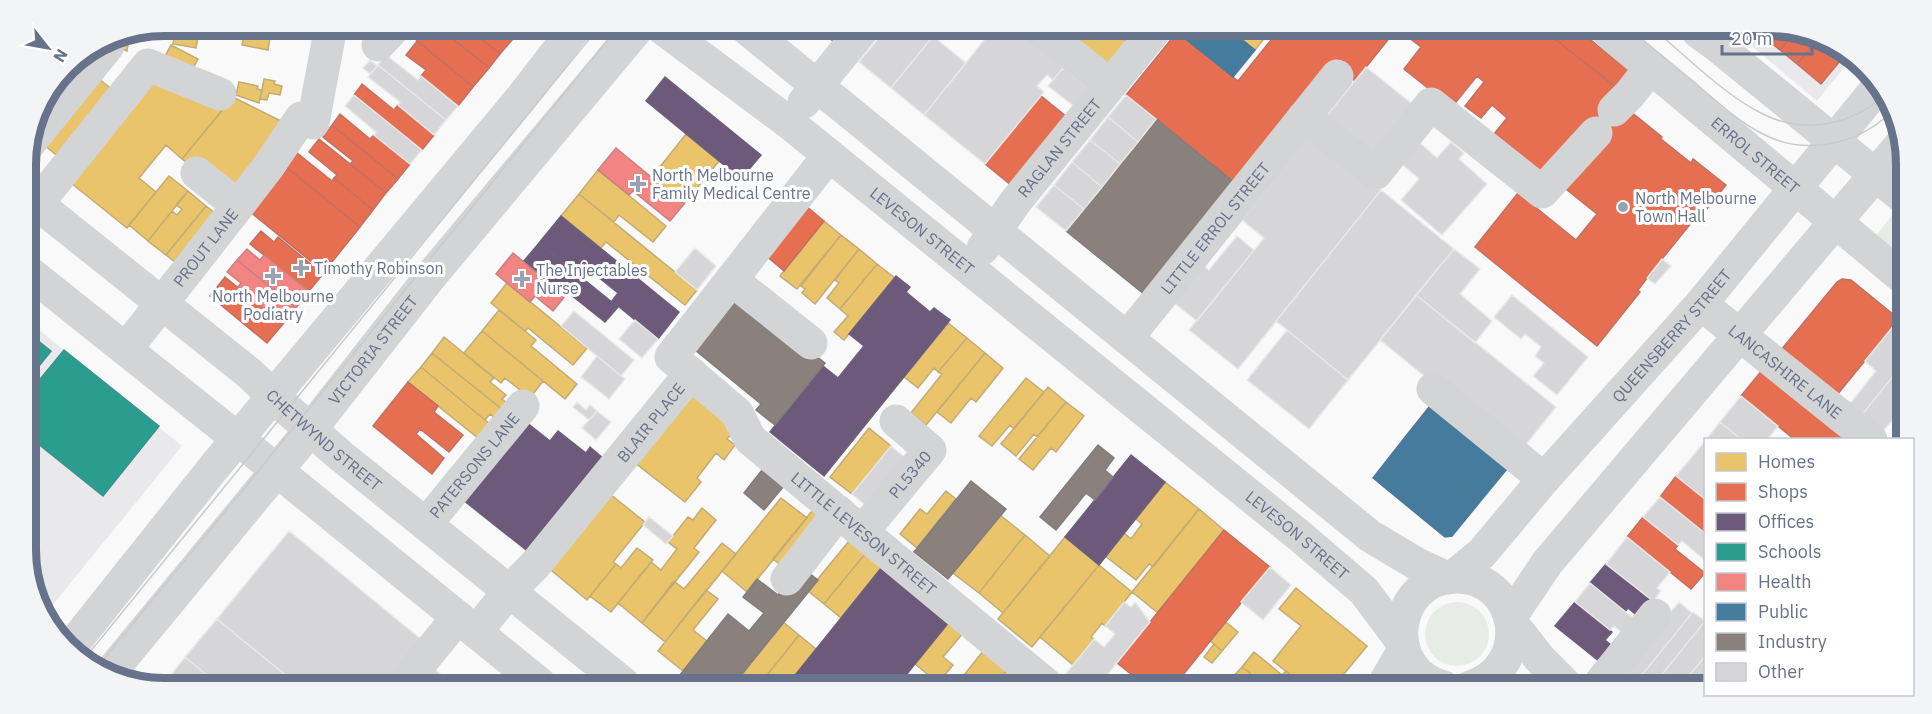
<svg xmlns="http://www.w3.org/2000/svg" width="1932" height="714" font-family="'IBM Plex Sans',sans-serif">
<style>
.built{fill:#e9e9eb}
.green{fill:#e8ece7}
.homes{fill:#e9c46a;stroke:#c2ab74;stroke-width:1.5}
.shops{fill:#e76f51;stroke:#c17062;stroke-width:1.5}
.offices{fill:#6d597a;stroke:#6b607f;stroke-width:1.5}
.schools{fill:#2a9d8f;stroke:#3c908e;stroke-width:1.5}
.health{fill:#f28482;stroke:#c87f85;stroke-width:1.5}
.public{fill:#457b9d;stroke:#4f7898;stroke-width:1.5}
.industry{fill:#8a817c;stroke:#807c80;stroke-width:1.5}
.building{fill:#d6d6d8;stroke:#e8e8e8;stroke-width:1.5}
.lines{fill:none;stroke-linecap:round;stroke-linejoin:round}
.minor{stroke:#d3d4d5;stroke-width:33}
.tram{stroke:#c9cacc;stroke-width:1.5}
.poi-dot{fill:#9aa1b2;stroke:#fff;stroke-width:2}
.labels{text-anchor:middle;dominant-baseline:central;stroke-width:6;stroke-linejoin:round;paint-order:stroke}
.street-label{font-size:16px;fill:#67728b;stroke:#fff}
.poi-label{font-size:16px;fill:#67728b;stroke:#fff;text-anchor:start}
.rim{fill:none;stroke:#67728b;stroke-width:8}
</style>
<rect width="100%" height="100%" fill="#f9f9f9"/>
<path class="built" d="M 1735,32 L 1812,33 L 1851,59 L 1817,101 Z
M 27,320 L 182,446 L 46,613 L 28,576 Z"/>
<path class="green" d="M 1895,212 L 1904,216 L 1904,258 L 1878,237 L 1877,234 Z
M1425 634a32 32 0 1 1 64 0a32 32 0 1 1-64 0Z"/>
<path class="homes" d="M 176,26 L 200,26 L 196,48 L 173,44 Z
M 200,26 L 224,26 L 223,32 L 199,28 Z
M 224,26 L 246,26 L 244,36 L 223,32 Z
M 246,26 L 272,26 L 268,50 L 242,45 Z
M 272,26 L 299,26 L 297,38 L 271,34 Z
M 155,27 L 154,33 L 140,30 Z
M 1047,29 L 1112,30 L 1133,46 L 1107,78 Z
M 1230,30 L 1271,30 L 1255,50 Z
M 130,32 L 127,51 L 106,40 L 112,36 Z
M 171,45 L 198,59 L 188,78 L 161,64 Z
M 152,72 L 225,107 L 182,159 L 166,145 L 139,178 L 156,192 L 127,228 L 66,179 Z
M 99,79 L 119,95 L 65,162 L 39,141 Z
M 264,79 L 275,81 L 274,84 L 282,86 L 280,95 L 269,93 L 267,100 L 260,99 Z
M 239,82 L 258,86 L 257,89 L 262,90 L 259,103 L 236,95 Z
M 233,97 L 289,125 L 236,202 L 182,159 Z
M 686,134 L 719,161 L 684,204 L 652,177 Z
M 598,170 L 666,226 L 653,242 L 619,215 L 614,222 L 579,194 Z
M 169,176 L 188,191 L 148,241 L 129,225 Z
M 188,191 L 206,206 L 166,255 L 148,241 L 172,211 L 177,215 L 182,209 L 176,205 Z
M 579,194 L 697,290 L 685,305 L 606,242 L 600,249 L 561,216 Z
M 206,206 L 225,221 L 185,270 L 166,255 Z
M 824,221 L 841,235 L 797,289 L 780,276 Z
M 841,235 L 859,249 L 815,304 L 802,293 L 805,289 L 801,286 Z
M 859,249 L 877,264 L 840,309 L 827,298 L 839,283 L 835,280 Z
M 877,264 L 895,278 L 844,340 L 834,332 L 848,316 L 840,309 Z
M 507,283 L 587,348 L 573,365 L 528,328 L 525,331 L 491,303 Z
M 499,310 L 536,340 L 531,346 L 577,384 L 565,399 L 482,331 Z
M 948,323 L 967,338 L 938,372 L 934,368 L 918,388 L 904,377 Z
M 482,331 L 543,381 L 530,398 L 505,378 L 501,383 L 464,353 Z
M 444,337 L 494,378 L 490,382 L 506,395 L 502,399 L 513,408 L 508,414 L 432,353 Z
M 967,338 L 985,353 L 926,425 L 911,413 L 942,374 L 938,372 Z
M 432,353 L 508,414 L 501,423 L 490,414 L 485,420 L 421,367 Z
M 985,353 L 1003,368 L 976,402 L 971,398 L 951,423 L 937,412 Z
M 421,367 L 496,429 L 484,443 L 408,382 Z
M 1026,378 L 1044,392 L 1014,429 L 1010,425 L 992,446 L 979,436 Z
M 1048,387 L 1066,402 L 1037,437 L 1034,434 L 1016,456 L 1001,444 Z
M 691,390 L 728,425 L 732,433 L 727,439 L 735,445 L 724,460 L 716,453 L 697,478 L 701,482 L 685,502 L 634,462 Z
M 1066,402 L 1084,416 L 1056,452 L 1051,448 L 1033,470 L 1019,459 Z
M 869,428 L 891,446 L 852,494 L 830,477 Z
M 1165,482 L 1199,509 L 1153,567 L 1149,564 L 1136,580 L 1105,556 L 1124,533 L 1131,539 L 1142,524 L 1136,519 Z
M 606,491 L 645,522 L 613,562 L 616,564 L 587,600 L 546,566 Z
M 946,491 L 956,499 L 917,548 L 900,534 L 920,509 L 927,514 Z
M 781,498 L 807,518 L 747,592 L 722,571 Z
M 702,508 L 716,520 L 694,548 L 699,552 L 642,623 L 618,603 L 651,562 L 661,570 L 677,549 L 668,542 L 688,517 L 693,520 Z
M 1199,509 L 1224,530 L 1158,613 L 1132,592 Z
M 812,511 L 827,522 L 788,571 L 773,559 Z
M 1000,515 L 1025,535 L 979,593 L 953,573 Z
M 1025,535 L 1050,556 L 1003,613 L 979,593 Z
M 1065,537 L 1099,565 L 1032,647 L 998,619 Z
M 849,541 L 865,554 L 824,604 L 808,591 Z
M 722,543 L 736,554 L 665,642 L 642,623 L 674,581 L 684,589 Z
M 637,548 L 653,560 L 611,612 L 590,596 L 616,564 L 621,568 Z
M 865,554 L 882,567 L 841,618 L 824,604 Z
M 1099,565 L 1132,592 L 1105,626 L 1102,623 L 1091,637 L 1094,639 L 1073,665 L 1040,637 Z
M 1296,588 L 1367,646 L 1334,686 L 1304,686 L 1273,661 L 1301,626 L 1279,609 Z
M 706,590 L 718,599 L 693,630 L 707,641 L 683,671 L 658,651 Z
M 783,622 L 799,635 L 760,684 L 734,684 Z
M 949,622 L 963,633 L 943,657 L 953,665 L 938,683 L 915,664 Z
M 1226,622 L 1238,632 L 1222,651 L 1210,641 Z
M 799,635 L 816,649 L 788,684 L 760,684 Z
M 1214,644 L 1222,651 L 1212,663 L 1204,657 Z
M 984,650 L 1008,669 L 995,685 L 956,685 Z
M 1254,652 L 1282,675 L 1286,671 L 1304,686 L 1266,686 L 1242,667 Z
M 1242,667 L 1266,686 L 1235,686 L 1229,681 Z
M 1008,669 L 1027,685 L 995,685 Z"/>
<path class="shops" d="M 405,27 L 438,27 L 489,68 L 473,87 L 403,29 Z
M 446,27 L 467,27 L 500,54 L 489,68 L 451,37 L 454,33 Z
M 467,27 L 496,27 L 512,40 L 500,54 Z
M 496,27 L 522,27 L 512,40 Z
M 817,28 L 853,29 L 839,46 Z
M 1112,30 L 1145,30 L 1133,46 Z
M 1279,30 L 1395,31 L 1355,81 L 1337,66 L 1240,187 L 1126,95 L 1177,32 L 1238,81 Z
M 1400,31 L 1546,32 L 1622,92 L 1625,107 L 1662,137 L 1661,139 L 1691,163 L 1693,159 L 1726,185 L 1698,220 L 1696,217 L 1662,259 L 1638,290 L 1640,292 L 1597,346 L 1475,247 L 1518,193 L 1576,240 L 1597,214 L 1562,186 L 1546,183 L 1490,139 L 1507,118 L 1492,105 L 1481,118 L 1465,106 L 1484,82 L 1477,76 L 1452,107 L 1404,69 L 1421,47 Z
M 1546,32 L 1581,32 L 1633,74 L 1620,90 Z
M 1768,33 L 1794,33 L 1780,50 L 1764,37 Z
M 1794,33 L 1812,33 L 1819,38 L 1797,64 L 1780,50 Z
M 1819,38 L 1845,55 L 1821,84 L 1797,64 Z
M 417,41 L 473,87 L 458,106 L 421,76 L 426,70 L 406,55 Z
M 362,84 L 394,110 L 398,105 L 434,135 L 422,150 L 354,95 Z
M 1040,95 L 1072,121 L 1017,190 L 985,164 Z
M 340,114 L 370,139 L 374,135 L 410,164 L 398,179 L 332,125 Z
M 332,125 L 398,179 L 386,193 L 350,164 L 353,161 L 323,137 Z
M 319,139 L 386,193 L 373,210 L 334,178 L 337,175 L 309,152 Z
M 291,148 L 332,181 L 334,178 L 373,210 L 360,227 L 280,162 Z
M 285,166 L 360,227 L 324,272 L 249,211 Z
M 805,205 L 824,221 L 784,271 L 765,255 Z
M 261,231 L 274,242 L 278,237 L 323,274 L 309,291 L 250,244 Z
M 225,277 L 283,324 L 267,343 L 210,296 Z
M 1842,279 L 1851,280 L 1899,319 L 1837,395 L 1781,350 L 1837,282 Z
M 1763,369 L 1845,435 L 1841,440 L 1795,440 L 1741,396 Z
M 408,382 L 438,406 L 434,412 L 463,435 L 449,452 L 420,429 L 416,434 L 444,458 L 432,474 L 373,426 Z
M 1676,476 L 1706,500 L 1706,534 L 1660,497 Z
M 1643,517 L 1678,545 L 1675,549 L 1705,573 L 1691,589 L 1627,537 Z
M 1224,530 L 1270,567 L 1174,686 L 1167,686 L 1165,683 L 1163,686 L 1131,685 L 1137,679 L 1117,663 Z"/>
<path class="offices" d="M 665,77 L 761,155 L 741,179 L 646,101 Z
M 561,216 L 679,312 L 658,339 L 612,301 L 618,293 L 582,264 L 575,272 L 539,243 Z
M 539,243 L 618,307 L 605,322 L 561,287 L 558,290 L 523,262 Z
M 896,276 L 910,287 L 906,292 L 930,312 L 934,308 L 950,320 L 824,476 L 770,432 L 823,366 L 838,378 L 864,346 L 849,334 Z
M 521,418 L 550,441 L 558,431 L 586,453 L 590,447 L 610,464 L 535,557 L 458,496 Z
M 1131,455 L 1165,482 L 1099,565 L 1065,537 Z
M 1606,564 L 1660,608 L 1647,624 L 1628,608 L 1625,612 L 1590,583 Z
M 882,567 L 949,622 L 898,685 L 788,684 Z
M 1575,602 L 1612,632 L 1605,640 L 1622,654 L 1610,670 L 1555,626 Z"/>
<path class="schools" d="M 27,320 L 33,325 L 27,332 L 51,351 L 31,376 L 35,379 L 27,390 Z
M 64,350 L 159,426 L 103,496 L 27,435 L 27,395 Z"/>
<path class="health" d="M 616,148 L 684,204 L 670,221 L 633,191 L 629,195 L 598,170 Z
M 247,249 L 260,260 L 264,255 L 309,291 L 296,308 L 237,260 Z
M 513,253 L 565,296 L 553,311 L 535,296 L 530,302 L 496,274 Z
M 237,260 L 296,308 L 283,324 L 238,287 L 241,283 L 227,272 Z"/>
<path class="public" d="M 1178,30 L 1230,30 L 1255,50 L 1233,77 L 1177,32 Z
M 1433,402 L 1511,464 L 1479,503 L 1402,441 Z
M 1402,441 L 1479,503 L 1452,536 L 1445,537 L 1373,478 Z"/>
<path class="industry" d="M 1156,119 L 1240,187 L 1150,299 L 1066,231 Z
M 735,291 L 825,363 L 775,425 L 756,410 L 761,404 L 690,346 Z
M 1098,445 L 1114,458 L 1105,470 L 1113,477 L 1095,500 L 1086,493 L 1056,530 L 1040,517 Z
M 762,470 L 783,487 L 764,510 L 744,493 Z
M 971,481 L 1006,509 L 948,579 L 914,552 Z
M 804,569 L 818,580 L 734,684 L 690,684 L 680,675 L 728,614 L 749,631 L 764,613 L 743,597 L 757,579 L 778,595 L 788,582 Z"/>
<path class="building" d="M 886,29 L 916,29 L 930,40 L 891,88 L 859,62 Z
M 916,29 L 939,29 L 930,40 Z
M 993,29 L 1037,29 L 1063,68 L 1053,80 L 1047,75 L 1037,86 L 1044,92 L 985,164 L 924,115 Z
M 933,36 L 966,63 L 924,115 L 891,88 Z
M 386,55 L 418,80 L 421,76 L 458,106 L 446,120 L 378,65 Z
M 370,60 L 377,66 L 370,74 L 363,68 Z
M 378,65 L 446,120 L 434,135 L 398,105 L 400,102 L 368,77 Z
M 1366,67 L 1416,107 L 1372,162 L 1322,122 Z
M 1063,68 L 1094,93 L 1080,111 L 1048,86 Z
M 354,95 L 422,150 L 410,164 L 374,135 L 376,132 L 345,106 Z
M 1126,95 L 1156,119 L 1138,142 L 1108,117 Z
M 1108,117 L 1138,142 L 1120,164 L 1090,140 Z
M 1311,133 L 1381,190 L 1238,369 L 1189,330 L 1264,238 L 1242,220 Z
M 1090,140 L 1120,164 L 1102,187 L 1072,162 Z
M 1451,142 L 1464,153 L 1459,159 L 1487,184 L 1442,235 L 1401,200 L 1419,179 L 1402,164 L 1420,143 L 1437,158 Z
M 1072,162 L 1102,187 L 1084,209 L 1054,185 Z
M 1054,185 L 1084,209 L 1066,231 L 1036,207 Z
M 1381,190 L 1454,249 L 1348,380 L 1276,321 Z
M 1237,236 L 1254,250 L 1197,321 L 1174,303 L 1204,266 L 1209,270 Z
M 695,248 L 716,266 L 697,290 L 675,272 Z
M 1454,249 L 1480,269 L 1460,294 L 1492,321 L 1475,343 L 1416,295 Z
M 1662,259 L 1671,266 L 1655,284 L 1647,278 Z
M 1416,295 L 1556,407 L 1519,453 L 1380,340 Z
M 1512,295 L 1588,357 L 1557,395 L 1533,376 L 1544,363 L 1535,356 L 1541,347 L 1525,334 L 1521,339 L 1494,317 Z
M 574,311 L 634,360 L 621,376 L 561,326 Z
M 1899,319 L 1903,323 L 1902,365 L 1861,416 L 1849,405 L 1876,371 L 1865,361 Z
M 635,320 L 658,339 L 642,358 L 619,339 Z
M 1287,330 L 1348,380 L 1309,429 L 1247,380 Z
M 597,356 L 625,379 L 609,399 L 581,377 Z
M 1902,365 L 1902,409 L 1882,432 L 1861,416 Z
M 1741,396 L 1778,426 L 1767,440 L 1742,440 L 1720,422 Z
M 577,402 L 586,410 L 590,405 L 597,411 L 589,420 L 573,407 Z
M 597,411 L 611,422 L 596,440 L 582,428 Z
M 1720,422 L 1742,440 L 1706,440 Z
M 1706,440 L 1706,500 L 1676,476 Z
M 891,446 L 912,463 L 874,512 L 852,494 Z
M 1660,497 L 1706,534 L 1706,561 L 1682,541 L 1678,545 L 1643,517 Z
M 649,517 L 673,536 L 666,544 L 643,525 Z
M 289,531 L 428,645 L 398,682 L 294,682 L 217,619 Z
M 1627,537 L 1670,572 L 1657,588 L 1661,591 L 1653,601 L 1606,564 Z
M 1270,567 L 1291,585 L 1263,620 L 1241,602 Z
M 1590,583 L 1644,627 L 1633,642 L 1614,626 L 1610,630 L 1575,602 Z
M 1124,602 L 1131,607 L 1135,602 L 1150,622 L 1099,685 L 1077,685 L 1065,675 L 1094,639 L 1104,647 L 1115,634 L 1105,626 Z
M 1679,602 L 1692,613 L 1637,681 L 1623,670 Z
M 1693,612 L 1705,621 L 1651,688 L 1645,688 L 1637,681 Z
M 217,619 L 294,682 L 215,682 L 185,657 Z
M 1706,620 L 1706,655 L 1679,688 L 1651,688 Z
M 1706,655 L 1706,688 L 1679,688 Z
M 185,657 L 215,682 L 166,681 Z
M 429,665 L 449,681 L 448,683 L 415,682 Z"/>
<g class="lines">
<g class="minor">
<path id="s1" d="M 662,28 L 788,122 L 1301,537 L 1364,591 L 1402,642"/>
<path d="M 746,28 L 1370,536 L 1417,564 L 1447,578"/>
<path d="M 1042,29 L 1042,31 L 1110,85"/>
<path id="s2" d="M 1608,32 L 1903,278"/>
<path d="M 1698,32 L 1715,44 L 1905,199"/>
<path d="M 378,45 L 395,27"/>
<path d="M 804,102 L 863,29"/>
<path d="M 1614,110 L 1630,94 L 1651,67"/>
<path d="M 1304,117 L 1376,173 L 1431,104 L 1542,192 L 1596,133"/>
<path d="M 28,145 L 108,46 L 105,40"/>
<path id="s3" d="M 829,155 L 671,357 L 737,413 L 750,439 L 1047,685"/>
<path id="s4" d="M 26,195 L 249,373 L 288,410 L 341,456 L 623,683"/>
<path d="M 37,204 L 148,65 L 220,94"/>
<path d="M 238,206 L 268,167 L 301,118 L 313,123 L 331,26"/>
<path id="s5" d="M 983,248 L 1016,201 L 1155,30"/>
<path d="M 26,270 L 238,439 L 539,683"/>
<path d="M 732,280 L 811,343"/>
<path id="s6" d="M 1701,304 L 1871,440"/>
<path id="s7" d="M 1127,338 L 1337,76"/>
<path id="s8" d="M 126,349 L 238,206 L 197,173"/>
<path d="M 1433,389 L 1544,479"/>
<path id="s9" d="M 426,524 L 523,406"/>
<path id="s10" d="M 862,532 L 930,450 L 896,421"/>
<path id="s11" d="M 1453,577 L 1482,553 L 1544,479 L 1701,304 L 1878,87"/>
<path d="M 787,579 L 839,512"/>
<path d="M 1510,618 L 1547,563 L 1903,142"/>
<path d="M 1511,622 L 1540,659 L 1568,687"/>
<path id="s12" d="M 476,632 L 509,591 L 535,565 L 691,373"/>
<path d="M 70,648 L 215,466 L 522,97 L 576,27"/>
<path id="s13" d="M 109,674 L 311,429 L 430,277 L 638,28"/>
<path d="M 405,682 L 458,617"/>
<path d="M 1382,687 L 1404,650"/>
<path d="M 1444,687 C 1382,672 1391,580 1454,577 C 1521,575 1534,668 1470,687"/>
<path d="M 1597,687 L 1655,615"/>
</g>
<path class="tram" d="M 1633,32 C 1656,50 1678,69 1701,88 C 1720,104 1740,123 1763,134 C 1805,156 1857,145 1890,113
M 1657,32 C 1688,58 1727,97 1763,114 C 1802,134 1851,126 1883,96
M 85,658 L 599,27
M 98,666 L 243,490 L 618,27"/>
</g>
<g class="poi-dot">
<path d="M635 175h6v6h6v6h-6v6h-6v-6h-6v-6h6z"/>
<circle cx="1623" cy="207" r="6"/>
<path d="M298 259h6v6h6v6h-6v6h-6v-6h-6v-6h6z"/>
<path d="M270 267h6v6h6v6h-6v6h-6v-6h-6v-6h6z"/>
<path d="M519 270h6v6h6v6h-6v6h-6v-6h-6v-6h6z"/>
</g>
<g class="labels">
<g class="street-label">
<text stroke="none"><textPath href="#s5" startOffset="126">RAGLAN STREET</textPath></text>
<text stroke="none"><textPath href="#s2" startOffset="192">ERROL STREET</textPath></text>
<text stroke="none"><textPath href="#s7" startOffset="141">LITTLE ERROL STREET</textPath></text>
<text stroke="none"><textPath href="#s1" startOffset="330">LEVESON STREET</textPath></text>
<text stroke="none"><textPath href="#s8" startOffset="129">PROUT LANE</textPath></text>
<text stroke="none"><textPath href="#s11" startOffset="326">QUEENSBERRY STREET</textPath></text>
<text stroke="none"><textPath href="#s13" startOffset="418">VICTORIA STREET</textPath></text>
<text stroke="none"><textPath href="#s6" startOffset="108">LANCASHIRE LANE</textPath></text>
<text stroke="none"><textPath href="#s12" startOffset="273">BLAIR PLACE</textPath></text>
<text stroke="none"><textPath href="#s4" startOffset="386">CHETWYND STREET</textPath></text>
<text stroke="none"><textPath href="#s9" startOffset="76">PATERSONS LANE</textPath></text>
<text stroke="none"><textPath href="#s10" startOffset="75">PL5340</textPath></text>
<text stroke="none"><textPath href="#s3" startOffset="520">LITTLE LEVESON STREET</textPath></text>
<text stroke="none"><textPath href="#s1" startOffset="813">LEVESON STREET</textPath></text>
</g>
<g class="poi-label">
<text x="652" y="175">North Melbourne<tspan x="652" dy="18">Family Medical Centre</tspan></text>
<text x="1635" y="198">North Melbourne<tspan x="1635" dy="18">Town Hall</tspan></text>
<text x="314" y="268">Timothy Robinson</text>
<text x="536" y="270">The Injectables<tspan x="536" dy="18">Nurse</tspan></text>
<text x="273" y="296" text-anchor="middle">North Melbourne<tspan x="273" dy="18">Podiatry</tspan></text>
</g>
</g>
<path d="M0 0H1932V714H0ZM164 36H1768A128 128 0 0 1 1896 164V550A128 128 0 0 1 1768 678H164A128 128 0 0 1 36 550V164A128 128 0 0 1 164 36Z" fill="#f3f4f6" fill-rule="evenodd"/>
<path class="rim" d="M164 36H1768A128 128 0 0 1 1896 164V550A128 128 0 0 1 1768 678H164A128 128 0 0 1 36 550V164A128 128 0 0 1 164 36Z"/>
<rect x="1704" y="438" width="210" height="258" fill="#ffffff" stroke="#c2c7d1" stroke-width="1.5"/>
<rect x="1716" y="453" width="30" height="18" fill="#e9c46a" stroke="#c2c7d1" stroke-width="1.5"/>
<text x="1758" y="468" font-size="18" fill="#67728b">Homes</text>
<rect x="1716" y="483" width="30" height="18" fill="#e76f51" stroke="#c2c7d1" stroke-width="1.5"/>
<text x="1758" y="498" font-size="18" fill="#67728b">Shops</text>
<rect x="1716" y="513" width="30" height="18" fill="#6d597a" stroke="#c2c7d1" stroke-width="1.5"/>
<text x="1758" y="528" font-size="18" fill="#67728b">Offices</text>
<rect x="1716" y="543" width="30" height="18" fill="#2a9d8f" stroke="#c2c7d1" stroke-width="1.5"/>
<text x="1758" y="558" font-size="18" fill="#67728b">Schools</text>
<rect x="1716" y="573" width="30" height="18" fill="#f28482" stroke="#c2c7d1" stroke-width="1.5"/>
<text x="1758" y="588" font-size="18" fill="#67728b">Health</text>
<rect x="1716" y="603" width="30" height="18" fill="#457b9d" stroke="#c2c7d1" stroke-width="1.5"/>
<text x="1758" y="618" font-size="18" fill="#67728b">Public</text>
<rect x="1716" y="633" width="30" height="18" fill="#8a817c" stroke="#c2c7d1" stroke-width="1.5"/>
<text x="1758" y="648" font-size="18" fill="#67728b">Industry</text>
<rect x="1716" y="663" width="30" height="18" fill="#d6d6d8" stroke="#c2c7d1" stroke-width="1.5"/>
<text x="1758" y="678" font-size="18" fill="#67728b">Other</text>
<g transform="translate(48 48) rotate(121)" stroke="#ffffff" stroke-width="4.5" paint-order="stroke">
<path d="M0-4.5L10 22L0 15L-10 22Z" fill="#67728b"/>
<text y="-9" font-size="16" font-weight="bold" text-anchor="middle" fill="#67728b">N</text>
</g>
<path d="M1722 45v9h90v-9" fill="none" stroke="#67728b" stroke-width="3"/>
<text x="1731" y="45" font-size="18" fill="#67728b" stroke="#ffffff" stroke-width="4.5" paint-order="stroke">20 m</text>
</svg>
